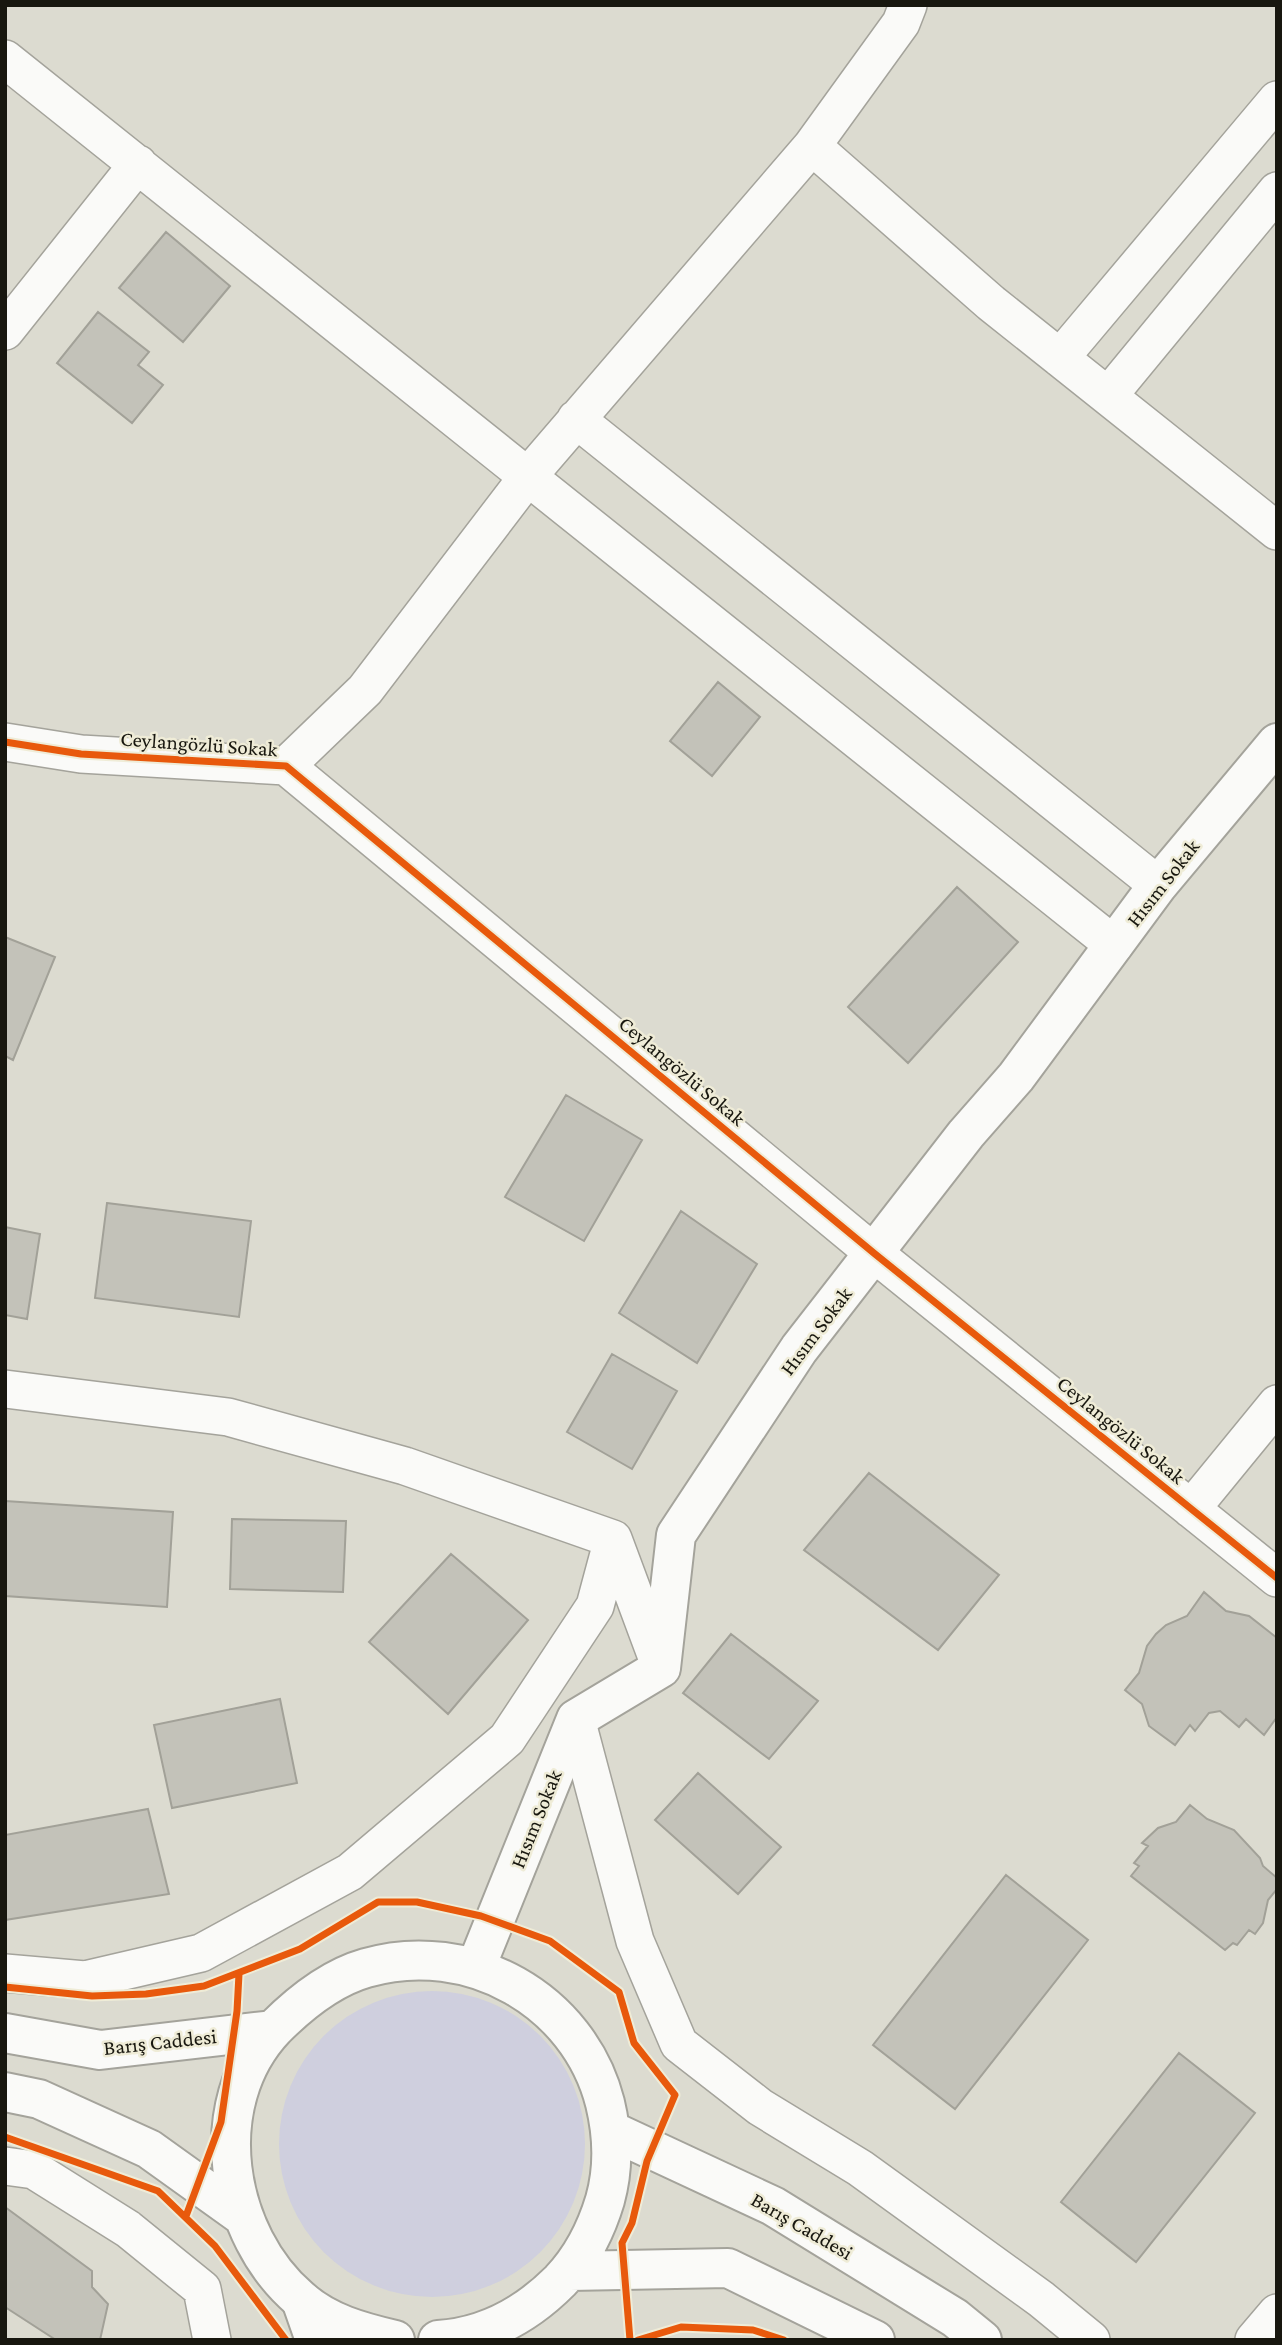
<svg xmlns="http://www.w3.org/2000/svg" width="1282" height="2345" font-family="'Crimson Pro',serif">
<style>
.green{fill:#cfcfde}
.building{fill:#c3c2b9;stroke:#a2a198;stroke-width:2}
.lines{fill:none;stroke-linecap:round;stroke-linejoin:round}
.minor-casing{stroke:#a4a39b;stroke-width:40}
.tertiary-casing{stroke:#a4a39b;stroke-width:42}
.secondary-casing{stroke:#a4a39b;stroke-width:42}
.minor{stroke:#fafaf8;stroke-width:37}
.tertiary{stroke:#fafaf8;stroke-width:38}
.secondary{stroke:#fafaf8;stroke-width:38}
.cycleway-casing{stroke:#efecd7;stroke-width:11}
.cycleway{stroke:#e8590c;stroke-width:7}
.labels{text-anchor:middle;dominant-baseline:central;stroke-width:5;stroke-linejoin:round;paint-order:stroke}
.street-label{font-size:21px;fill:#18170f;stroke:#efecd7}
</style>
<rect width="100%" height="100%" fill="#dcdbd0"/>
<path class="green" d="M279 2144a153 153 0 1 1 306 0a153 153 0 1 1-306 0Z"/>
<path class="building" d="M 166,232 L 230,286 L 183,342 L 119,288 Z
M 98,312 L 149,352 L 138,365 L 163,385 L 132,423 L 57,363 Z
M 718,682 L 760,717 L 712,776 L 670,741 Z
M 957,887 L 1018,942 L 908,1063 L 848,1007 Z
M 5,937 L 55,957 L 13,1060 L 5,1056 Z
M 566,1095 L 642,1140 L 584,1241 L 505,1197 Z
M 107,1203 L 251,1221 L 239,1317 L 95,1298 Z
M 681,1211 L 757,1264 L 697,1363 L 619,1313 Z
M 5,1227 L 40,1234 L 27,1319 L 5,1315 Z
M 612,1354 L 677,1391 L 632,1469 L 567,1432 Z
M 869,1473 L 999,1575 L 938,1650 L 804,1550 Z
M 5,1501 L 173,1512 L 167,1607 L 5,1596 Z
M 232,1519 L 346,1521 L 343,1592 L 230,1589 Z
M 451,1554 L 528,1620 L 448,1714 L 369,1642 Z
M 1204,1592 L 1226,1611 L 1249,1616 L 1277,1638 L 1277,1717 L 1264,1735 L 1246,1719 L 1239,1727 L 1220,1711 L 1209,1713 L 1195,1731 L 1190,1725 L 1175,1745 L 1149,1726 L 1142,1704 L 1125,1690 L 1139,1673 L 1147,1646 L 1156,1634 L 1166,1625 L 1187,1616 Z
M 731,1634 L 818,1701 L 769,1759 L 683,1693 Z
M 280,1699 L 297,1783 L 172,1808 L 154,1725 Z
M 698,1773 L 781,1847 L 738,1894 L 655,1820 Z
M 1190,1805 L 1207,1819 L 1234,1830 L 1260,1858 L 1263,1866 L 1277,1878 L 1277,1889 L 1268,1900 L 1263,1923 L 1255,1934 L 1249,1930 L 1237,1945 L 1233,1943 L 1225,1950 L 1131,1876 L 1139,1866 L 1134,1863 L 1148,1846 L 1142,1843 L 1158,1828 L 1176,1822 Z
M 148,1809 L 169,1894 L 5,1920 L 5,1835 Z
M 1006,1875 L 1088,1940 L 955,2109 L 873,2045 Z
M 1179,2053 L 1255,2113 L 1136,2262 L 1061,2202 Z
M 5,2207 L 92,2271 L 92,2287 L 108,2304 L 100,2340 L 56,2340 L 5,2307 Z"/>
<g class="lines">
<g class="minor-casing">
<path id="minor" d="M 5,59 L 1114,945
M 812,146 L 991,303 L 1277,531
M 5,331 L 138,164
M 1060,358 L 1277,100
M 1108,396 L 1277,191
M 576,419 L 1158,885
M 5,742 L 81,754 L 286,766 L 875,1254 L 1277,1578
M 286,766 L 365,690 L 529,475 L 812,146 L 901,23 L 908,5
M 5,1389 L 228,1417 L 405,1466 L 613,1539 L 661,1668
M 1191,1509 L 1277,1404
M 576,1719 L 635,1941 L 679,2044 L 760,2107 L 860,2168 L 1041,2299 L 1091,2340
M 5,1973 L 85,1980 L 201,1953 L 350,1872 L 507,1739 L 595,1606 L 613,1539
M 5,2166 L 34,2170 L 128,2229 L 202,2289 L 212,2340
M 1254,2340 L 1277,2313"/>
</g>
<g class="tertiary-casing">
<path id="tertiary" d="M 476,1967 L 576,1719 L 661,1668 L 676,1535 L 799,1349 L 966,1134 L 1016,1077 L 1158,885 L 1277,743
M 301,2300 L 315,2340"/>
</g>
<g class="secondary-casing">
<path id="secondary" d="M 5,2033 L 100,2050 L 273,2030
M 5,2092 L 39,2099 L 149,2149 L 241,2215
M 612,2131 L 773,2206 L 955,2318 L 982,2340
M 570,2271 L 728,2268 L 875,2340
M 395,2340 C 361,2332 327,2323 300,2299 C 225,2235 203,2104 275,2028 C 300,2003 331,1978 366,1968 C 469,1938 579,2000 605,2103 C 613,2136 614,2168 605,2200 C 596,2230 582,2258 560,2281 C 527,2314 486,2337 438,2340"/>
</g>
<use href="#minor" class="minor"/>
<use href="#tertiary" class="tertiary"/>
<use href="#secondary" class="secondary"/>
<g class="cycleway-casing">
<path id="cycleway" d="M 5,742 L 81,754 L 286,766 L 875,1254 L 1277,1578
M 5,1987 L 92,1996 L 146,1994 L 204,1986 L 300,1949 L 378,1902 L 417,1902 L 481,1916 L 550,1941 L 619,1992 L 634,2043 L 675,2095 L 647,2161 L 632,2223 L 622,2243 L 630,2340
M 5,2137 L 158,2191 L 215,2246 L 286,2340
M 186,2216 L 221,2122 L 237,2011 L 239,1974
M 638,2340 L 681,2327 L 753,2330 L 784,2340"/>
</g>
<use href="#cycleway" class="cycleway"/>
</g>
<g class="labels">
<g class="street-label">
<text transform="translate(199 744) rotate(4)">Ceylangözlü Sokak</text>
<text transform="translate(1163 883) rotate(-52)">Hısım Sokak</text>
<text transform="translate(682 1071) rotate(40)">Ceylangözlü Sokak</text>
<text transform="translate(816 1331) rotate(-53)">Hısım Sokak</text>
<text transform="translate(1121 1430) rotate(39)">Ceylangözlü Sokak</text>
<text transform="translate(536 1819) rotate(-68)">Hısım Sokak</text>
<text transform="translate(160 2042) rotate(-6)">Barış Caddesi</text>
<text transform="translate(802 2226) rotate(30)">Barış Caddesi</text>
</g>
</g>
<rect width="1282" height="2345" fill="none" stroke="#18170f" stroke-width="14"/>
</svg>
